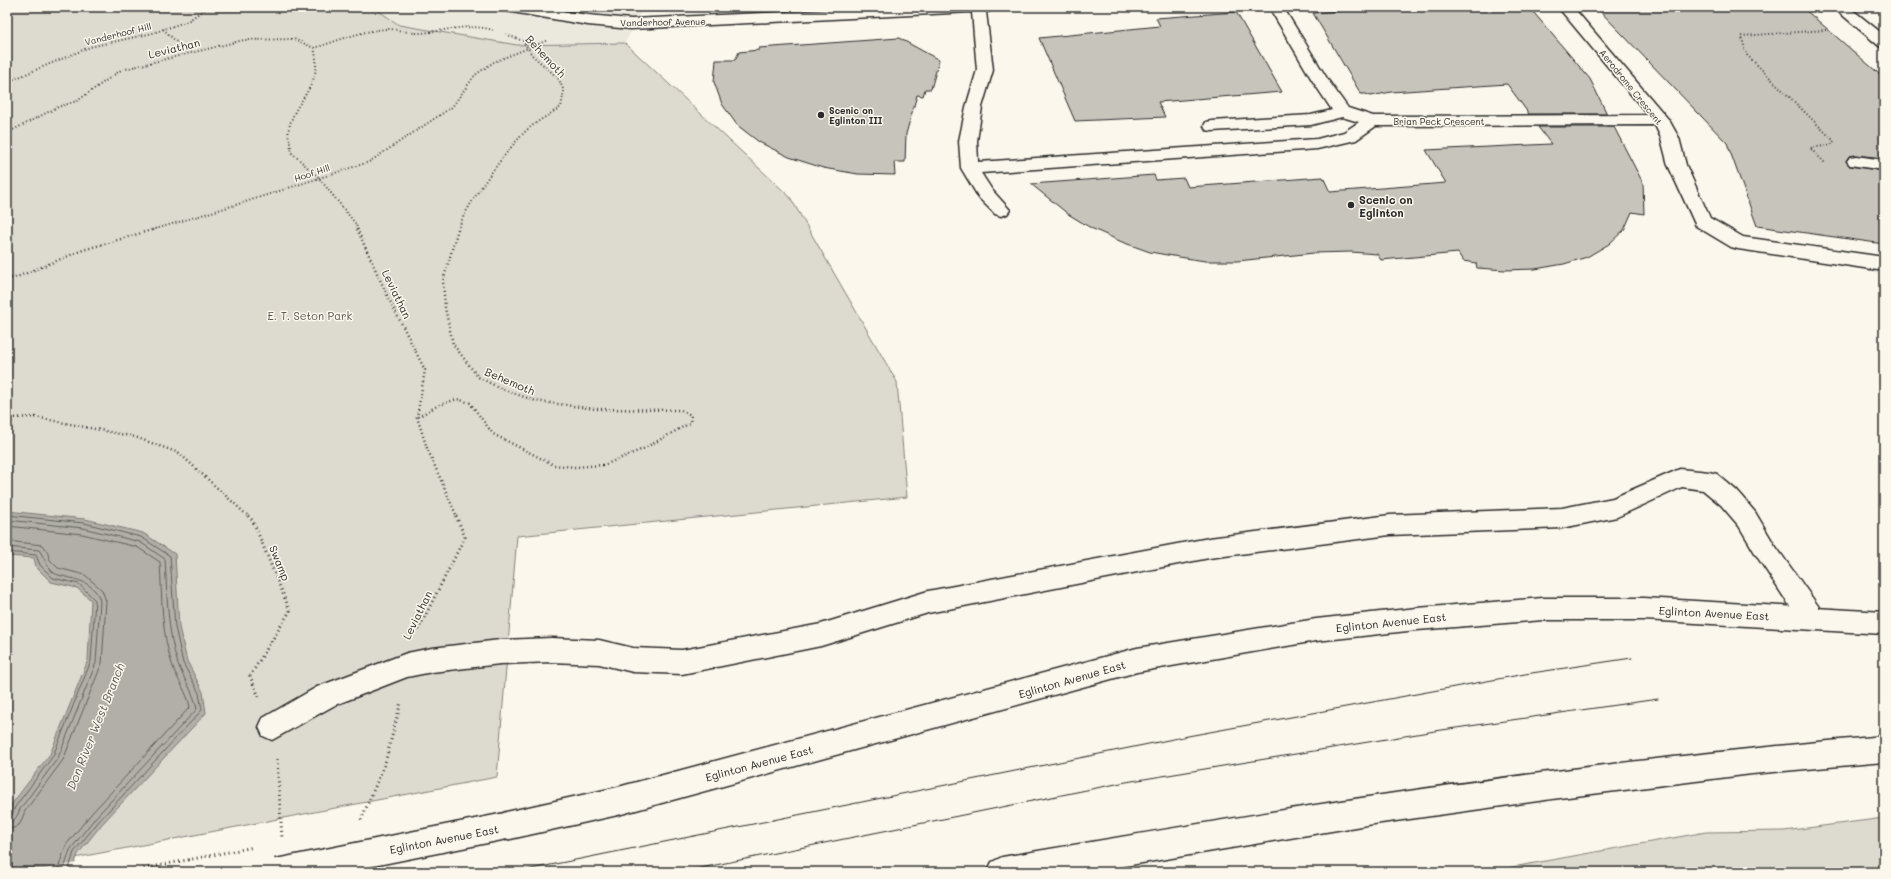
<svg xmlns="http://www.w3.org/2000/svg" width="1891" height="879" font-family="Mali,sans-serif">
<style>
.built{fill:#ebe8de}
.green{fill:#dddad0;stroke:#84827e}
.water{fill:#b1afa7;stroke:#7b7a75}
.pier{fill:#fbf7ec}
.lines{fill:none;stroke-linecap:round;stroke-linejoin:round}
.shore{stroke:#61605d;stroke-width:1}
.building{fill:#c7c4bc;stroke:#2b2b2b}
.minor-casing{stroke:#2b2b2b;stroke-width:3}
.major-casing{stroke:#2b2b2b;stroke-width:3}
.path-far2{stroke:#2b2b2b;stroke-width:2;stroke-dasharray:1 2.5;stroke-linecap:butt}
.path-far1{stroke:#2b2b2b;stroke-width:2.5;stroke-dasharray:1 3;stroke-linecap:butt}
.path{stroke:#2b2b2b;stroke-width:3;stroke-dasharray:1 3.5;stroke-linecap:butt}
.minor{fill:#fbf7ec;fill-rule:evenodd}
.major{fill:#fbf7ec;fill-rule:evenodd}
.tram{stroke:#2b2b2b;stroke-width:1}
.major-bridge-casing{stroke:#2b2b2b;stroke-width:29;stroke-linecap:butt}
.path-bridge{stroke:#2b2b2b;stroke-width:3;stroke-dasharray:1 3.5;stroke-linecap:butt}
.major-bridge{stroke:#fbf7ec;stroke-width:26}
.poi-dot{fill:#2b2b2b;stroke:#fbf7ec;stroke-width:1.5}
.labels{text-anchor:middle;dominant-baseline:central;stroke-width:3;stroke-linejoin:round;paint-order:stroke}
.far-street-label{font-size:9px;fill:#2b2b2b;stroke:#fbf7ec}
.far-poi-label{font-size:9px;font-weight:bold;fill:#2b2b2b;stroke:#fbf7ec;text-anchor:start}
.street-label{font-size:11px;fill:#2b2b2b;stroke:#fbf7ec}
.poi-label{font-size:11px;font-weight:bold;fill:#2b2b2b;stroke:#fbf7ec;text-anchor:start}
.park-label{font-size:11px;fill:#585754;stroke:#fbf7ec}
.water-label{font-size:12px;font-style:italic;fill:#5a5956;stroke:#fbf7ec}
</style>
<rect width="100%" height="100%" fill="#fbf7ec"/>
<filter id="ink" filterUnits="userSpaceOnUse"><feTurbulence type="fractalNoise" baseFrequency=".025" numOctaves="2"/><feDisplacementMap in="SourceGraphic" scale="8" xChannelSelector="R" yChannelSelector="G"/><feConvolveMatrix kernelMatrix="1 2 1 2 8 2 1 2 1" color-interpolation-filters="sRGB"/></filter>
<g filter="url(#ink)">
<path class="built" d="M 373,7 L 643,7 L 625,43 L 517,45 L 399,25 Z"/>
<path class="green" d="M 7,7 L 373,7 L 399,25 L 517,45 L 625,43 L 790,197 L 897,382 L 907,497 L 517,536 L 497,777 L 7,871 Z
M 1884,818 L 1884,872 L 1485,872 L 1706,832 L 1784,831 Z"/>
<path class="water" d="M 7,511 L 85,519 L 143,533 L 175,554 L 179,627 L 187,661 L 203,692 L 206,713 L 102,824 L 78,854 L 72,872 L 7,872 L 7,821 L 11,805 L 50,754 L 88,660 L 91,600 L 77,588 L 51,582 L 36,567 L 34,558 L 7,556 Z"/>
<path class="pier" d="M 77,863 L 74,872 L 29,872 Z"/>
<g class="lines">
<path class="shore" d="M 7,515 L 84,523 L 141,537 L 170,556 L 175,627 L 183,663 L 199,693 L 202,710 L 99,821 L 74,852 L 68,872
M 7,520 L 83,528 L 140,542 L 165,559 C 167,593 167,631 178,664 C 184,680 193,690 197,709 L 95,818 L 70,850 L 63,872
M 7,526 L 82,534 L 137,547 L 160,562 C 162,597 161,634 173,667 C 178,681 187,692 190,707 L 91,814 L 66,845 L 57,872
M 7,541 L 42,545 L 47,551 L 50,560 L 58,568 L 85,575 L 102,590 L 106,601 L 102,663 L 63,760 L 25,811 L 20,824 L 14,828 L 7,829
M 7,547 L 39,550 C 45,558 46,567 54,573 C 57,575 63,576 66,577 C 81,580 96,585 100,601 L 96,663 L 58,758 L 20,809 C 17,816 15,822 7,823
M 7,552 L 36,555 L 40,565 L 53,578 L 79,584 L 95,600 L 91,661 L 53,756 L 15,807 L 12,816 L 7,818"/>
</g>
<path class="building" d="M 1388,7 L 1529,7 L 1590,79 L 1607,114 L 1529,114 L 1507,84 L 1391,92 L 1371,96 L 1366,94 L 1361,94 L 1313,13 Z
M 1596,7 L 1802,7 L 1884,78 L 1884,158 L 1856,155 L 1849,156 L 1846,161 L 1850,166 L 1884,171 L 1884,244 L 1757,226 L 1727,143 Z
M 1236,12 L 1282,92 L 1158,102 L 1165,117 L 1075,121 L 1039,38 L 1160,26 L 1156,18 Z
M 899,38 L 939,60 L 931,89 L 925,89 L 923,96 L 917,95 L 906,134 L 905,162 L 894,162 L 895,175 L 858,174 L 823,168 L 789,157 L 759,142 L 737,125 L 722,104 L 714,82 L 716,60 L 735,60 L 739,52 L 759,50 L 759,48 Z
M 1538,127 L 1614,127 L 1643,183 L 1644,214 L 1632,212 L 1624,230 L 1609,244 L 1587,257 L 1564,264 L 1535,269 L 1505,270 L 1477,268 L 1476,263 L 1463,261 L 1458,253 L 1381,260 L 1377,254 L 1351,252 L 1314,253 L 1237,261 L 1205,261 L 1179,257 L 1150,252 L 1122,242 L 1091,228 L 1068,214 L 1031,184 L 1154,175 L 1156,180 L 1184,178 L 1188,187 L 1323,177 L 1330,192 L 1446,183 L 1426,150 L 1551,144 Z"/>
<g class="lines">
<g class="minor-casing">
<path id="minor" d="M 499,7 L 534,7 L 588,15 L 631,19 L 895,7 L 996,7 L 994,10 L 986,12 L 993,70 L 982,107 L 977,141 L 978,162 L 1317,139 L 1344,132 L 1359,122 L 1342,117 L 1311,125 L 1212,131 L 1206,130 L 1204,126 L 1206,122 L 1212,121 L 1311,115 L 1332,110 L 1312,80 L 1269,7 L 1283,7 L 1328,80 L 1348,108 L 1373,116 L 1648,115 L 1558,7 L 1573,7 L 1669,120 L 1679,138 L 1686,165 L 1710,218 L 1743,237 L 1884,257 L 1884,271 L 1738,249 L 1731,247 L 1696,226 L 1668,165 L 1661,138 L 1655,125 L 1376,126 L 1356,140 L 1317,149 L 981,173 L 992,190 L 1010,210 L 1007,214 L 1001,216 L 995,214 L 979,198 L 961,168 L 959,141 L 966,107 L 977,70 L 972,12 L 631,29 L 588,25 L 506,11 L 501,10 Z
M 1833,7 L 1849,7 L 1884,35 L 1884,48 L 1879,46 Z
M 1856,156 L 1884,160 L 1884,170 L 1850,165 L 1847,161 L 1850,157 Z
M 1680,469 L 1709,472 L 1717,474 L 1737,491 L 1755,512 L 1774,544 L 1821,610 L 1824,618 L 1821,626 L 1812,629 L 1803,626 L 1758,558 L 1739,526 L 1721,505 L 1703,490 L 1682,487 L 1617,517 L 1562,528 L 1390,535 L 1209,558 L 928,613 L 821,646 L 682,674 L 633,672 L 599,664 L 551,662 L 500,664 L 432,672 L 407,677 L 335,705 L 272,740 L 263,736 L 259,727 L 263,718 L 317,687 L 407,653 L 432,648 L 500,640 L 551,638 L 599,640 L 633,648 L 682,650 L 821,624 L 928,591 L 1209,538 L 1390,515 L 1562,508 L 1613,498 Z"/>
</g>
<g class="major-casing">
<path id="major" d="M 1543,598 L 1644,598 L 1884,612 L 1884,634 L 1644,620 L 1543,620 L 1417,630 L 1316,641 L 1137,672 L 618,815 L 506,840 L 496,836 L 492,826 L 496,816 L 506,812 L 618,787 L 1137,648 L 1316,619 L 1417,608 Z
M 1884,736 L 1884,762 L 1752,774 L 1552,799 L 1367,825 L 1089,872 L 987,872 L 992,862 L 1002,857 C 1124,837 1246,815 1368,797 C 1540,771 1712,751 1884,736 Z"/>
</g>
<path class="path-far2" d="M 163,29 L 188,53
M 1826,30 L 1741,36 L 1747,55 L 1834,141 L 1831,145 L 1810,148 L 1826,164
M 314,48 C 338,41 362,30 388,29 C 399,29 410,34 421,33 C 446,31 468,23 493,30
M 7,82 L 90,47 L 153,33 L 188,21 L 208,7
M 7,133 L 58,107 L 77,101 L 121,70 L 244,40 L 294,39 L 314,48 C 324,86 296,97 289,128 C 287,136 291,145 292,153 L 319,178 L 355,223 L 358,230
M 152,230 L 245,202 L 369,162 L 452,107 L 475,75 L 494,62 L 548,40
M 458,230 C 464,207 510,145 528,129 C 538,121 550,114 561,107 L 564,91 L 558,78 L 532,55 L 523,41 L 505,34"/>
<path class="path-far1" d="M 357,229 L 387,295 L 425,370 L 417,417 L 427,448 L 457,517
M 7,279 L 17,277 L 83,250 L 155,229
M 418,417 L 437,406 L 457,399 L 470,403 L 493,434 L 554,465 L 574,467 L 604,465 L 643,449 L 690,423 L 691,415 L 681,410 L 595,409 L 536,401 L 502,389 L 478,377 L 453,344 L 445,308 L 443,281 L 458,229
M 7,418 L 35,417 L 135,437 L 179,453 L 249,517"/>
<path class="path" d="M 248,516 L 253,521 L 290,611 L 250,676 L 259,697
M 418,630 L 465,537 L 456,516
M 277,759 L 282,838
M 361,820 L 385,763 L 401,702"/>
<use href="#minor" class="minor"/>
<use href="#major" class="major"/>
<path class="tram" d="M 516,872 L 1188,736 L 1525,674 L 1632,658
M 681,872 L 1126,782 L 1435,731 L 1658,699"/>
<g class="major-bridge-casing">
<path id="major-bridge" d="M 277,872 L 506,826"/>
</g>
<path class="path-bridge" d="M 126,872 L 254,847"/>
<use href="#major-bridge" class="major-bridge"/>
</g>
</g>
<g class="poi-dot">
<circle cx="821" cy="115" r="4"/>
<circle cx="1351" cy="205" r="4"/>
</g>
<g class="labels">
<g class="far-street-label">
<text transform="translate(663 22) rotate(-1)">Vanderhoof Avenue</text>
<text transform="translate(118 34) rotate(-14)">Vanderhoof Hill</text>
<text transform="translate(1631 87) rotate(51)">Aerodrome Crescent</text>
<text x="1439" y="121">Brian Peck Crescent</text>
<text transform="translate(312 173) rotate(-18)">Hoof Hill</text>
</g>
<g class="far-poi-label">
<text x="829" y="110">Scenic on<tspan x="829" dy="10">Eglinton III</tspan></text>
</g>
<g class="street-label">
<text transform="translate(174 48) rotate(-14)">Leviathan</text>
<text transform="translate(546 56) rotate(47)">Behemoth</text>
<text transform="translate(397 294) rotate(64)">Leviathan</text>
<text transform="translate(510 381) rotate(23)">Behemoth</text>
<text transform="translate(280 563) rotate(68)">Swamp</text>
<text transform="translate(1714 613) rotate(3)">Eglinton Avenue East</text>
<text transform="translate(417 615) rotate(-64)">Leviathan</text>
<text transform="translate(1391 622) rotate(-6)">Eglinton Avenue East</text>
<text transform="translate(1072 679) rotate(-16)">Eglinton Avenue East</text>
<text transform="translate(759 763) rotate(-15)">Eglinton Avenue East</text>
<text transform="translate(444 839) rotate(-11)">Eglinton Avenue East</text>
</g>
<g class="poi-label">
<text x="1359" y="199">Scenic on<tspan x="1359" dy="13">Eglinton</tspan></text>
</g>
<g class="park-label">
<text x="310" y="315">E. T. Seton Park</text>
</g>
<g class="water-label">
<text transform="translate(95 726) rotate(-68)">Don River West Branch</text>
</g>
</g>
<rect width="1891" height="879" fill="none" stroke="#fbf7ec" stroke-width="24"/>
<rect x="12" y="12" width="1867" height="855" fill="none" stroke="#2b2b2b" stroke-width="1.5" filter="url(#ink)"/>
</svg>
